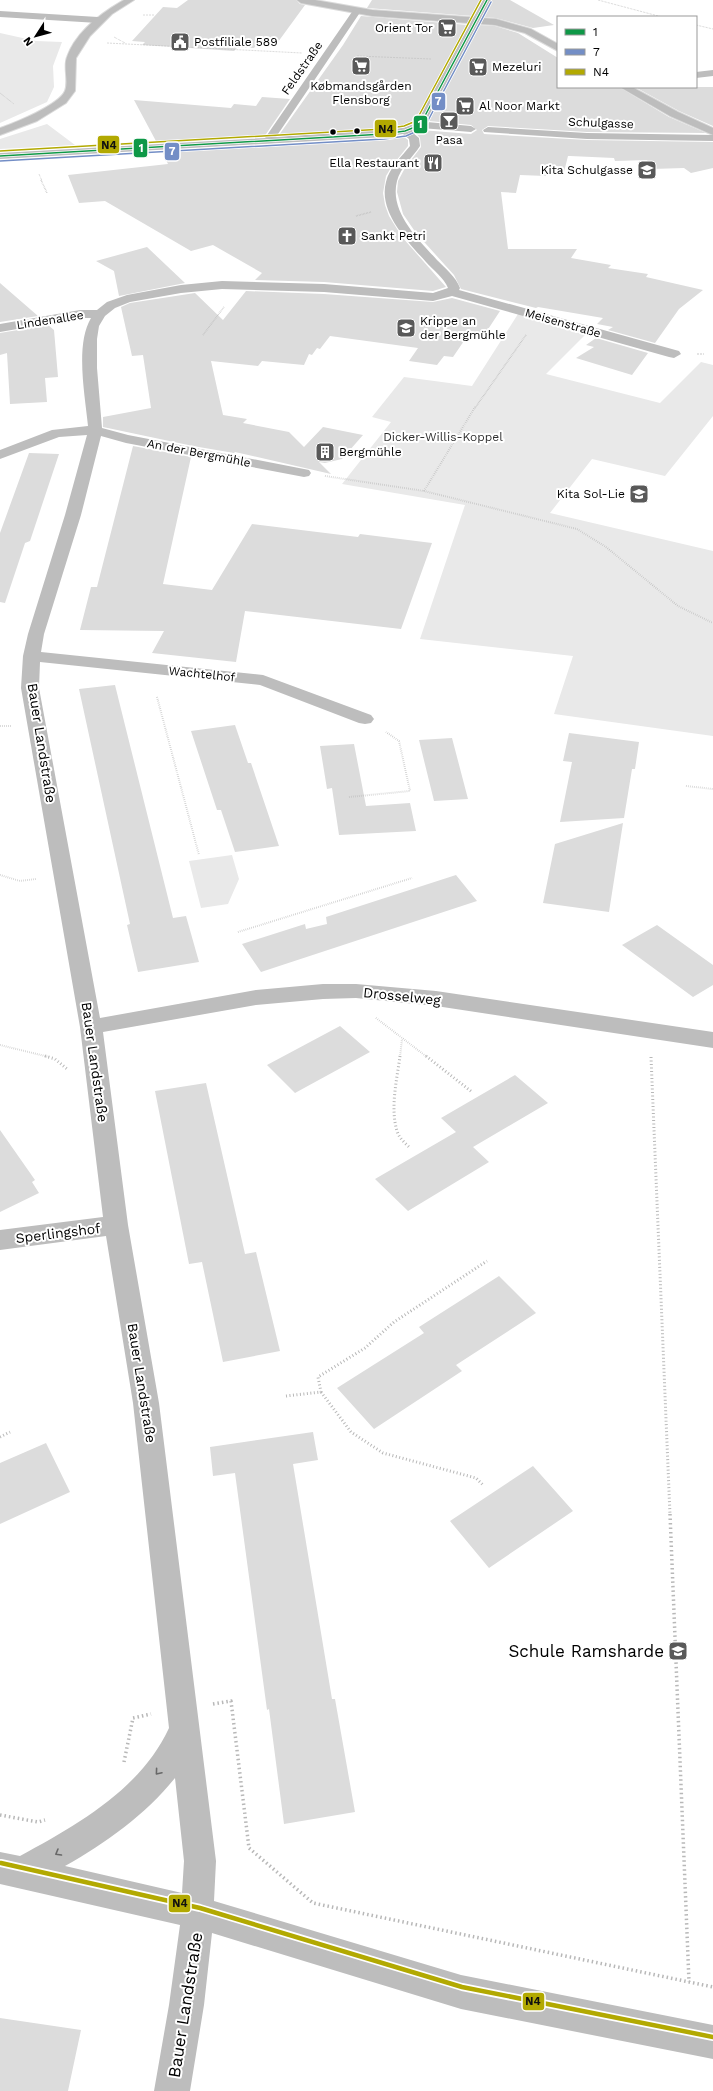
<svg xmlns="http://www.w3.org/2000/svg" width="713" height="2091" font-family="'Work Sans',sans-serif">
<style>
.green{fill:#e9e9e9}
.building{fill:#dcdcdc}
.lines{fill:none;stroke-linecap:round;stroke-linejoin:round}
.major-casing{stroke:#dbdbdb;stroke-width:2}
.path-far4{stroke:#b8b8b8;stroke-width:1;stroke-dasharray:0.5 1;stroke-linecap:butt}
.path-far3{stroke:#b8b8b8;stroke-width:1.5;stroke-dasharray:0.5 1;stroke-linecap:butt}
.path-far2{stroke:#b8b8b8;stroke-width:2;stroke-dasharray:0.5 1.5;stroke-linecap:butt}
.path-far1{stroke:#b8b8b8;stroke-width:3;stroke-dasharray:1 2.5;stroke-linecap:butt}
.path{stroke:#b8b8b8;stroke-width:3.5;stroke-dasharray:1.5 3;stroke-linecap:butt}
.minor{fill:#bdbdbd;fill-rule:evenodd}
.major{fill:#bdbdbd;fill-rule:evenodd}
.bus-1-casing{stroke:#fff;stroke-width:3}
.bus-2-casing{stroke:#fff;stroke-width:3}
.bus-3-far1-casing{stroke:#fff;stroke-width:3}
.bus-3-casing{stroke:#fff;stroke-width:8}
.bus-1{stroke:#0e9847;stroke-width:1.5}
.bus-2{stroke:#738ec6;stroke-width:1.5}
.bus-3-far1{stroke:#b2a901;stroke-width:1.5}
.bus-3{stroke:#b2a901;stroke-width:4.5}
.oneway{stroke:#686868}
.bus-dot{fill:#000;stroke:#fff;stroke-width:1.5}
.labels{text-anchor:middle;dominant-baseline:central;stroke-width:4;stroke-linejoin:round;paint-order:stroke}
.far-poi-label{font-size:12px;fill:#000;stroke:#fff;text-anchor:start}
.far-street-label{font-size:12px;fill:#000;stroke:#fff}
.far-park-label{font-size:12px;fill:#2e2e2e;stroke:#fff}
.street-label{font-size:14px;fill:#000;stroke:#fff}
.near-poi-label{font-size:17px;fill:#000;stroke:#fff;text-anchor:end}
.near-street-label{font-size:17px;fill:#000;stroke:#fff}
.line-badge{stroke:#fff;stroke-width:1.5}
.badge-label{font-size:11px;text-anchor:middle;font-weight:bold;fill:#fff}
.pale-badge-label{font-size:11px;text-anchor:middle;font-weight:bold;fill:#111}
</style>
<rect width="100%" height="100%" fill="#fff"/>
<path class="green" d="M 0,33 L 36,41 L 62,42 L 53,66 L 54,87 L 47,102 L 0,123 Z
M 47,124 L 75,145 L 0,149 L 0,139 Z
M 518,314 L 585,335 L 546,374 L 660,403 L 701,362 L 713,365 L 713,416 L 665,476 L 592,459 L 550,513 L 713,551 L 713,736 L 554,714 L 573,656 L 420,639 L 465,505 L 342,484 L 391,422 L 372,417 L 404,377 L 472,386 Z
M 232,855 L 239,879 L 228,904 L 201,908 L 189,861 Z"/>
<path class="building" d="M 188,0 L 296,0 L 300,4 L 305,5 L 278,42 L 259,41 L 254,48 L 237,48 L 234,51 L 175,47 L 142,45 L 145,42 L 132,41 L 163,7 L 177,8 Z
M 372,0 L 481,0 L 473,16 L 367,8 Z
M 492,0 L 510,0 L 554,25 L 533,28 L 496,18 L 484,17 Z
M 361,16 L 468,25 L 415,122 L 403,127 L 279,135 L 343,45 Z
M 479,25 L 495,26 L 518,33 L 558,58 L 558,87 L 619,87 L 669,117 L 706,133 L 587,132 L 488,126 L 482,130 L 484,134 L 587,140 L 713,142 L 713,168 L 691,173 L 684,168 L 652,169 L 647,160 L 615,161 L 614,158 L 570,156 L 568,156 L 564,172 L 547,171 L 546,176 L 520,175 L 516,193 L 501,192 L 508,249 L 577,249 L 571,258 L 611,265 L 608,268 L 648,274 L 646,277 L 703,290 L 679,309 L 655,343 L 608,330 L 613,327 L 597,324 L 603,318 L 538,307 L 536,308 L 461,289 L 454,275 L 416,233 L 403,214 L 397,192 L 398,181 L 405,168 L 421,147 L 420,138 L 415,132 L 421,130 L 471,134 L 477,130 L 471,125 L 429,121 Z
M 635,87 L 713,87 L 713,126 L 679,111 Z
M 262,97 L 290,99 L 264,137 L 157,143 L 134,100 L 231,108 L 234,104 L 256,106 Z
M 403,136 L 408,140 L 408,146 L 392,166 L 386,176 L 383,193 L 385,205 L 389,216 L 402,237 L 446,287 L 433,291 L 324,282 L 255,280 L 262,273 L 213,245 L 191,251 L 105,201 L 79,203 L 68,175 L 168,164 L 162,151 L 384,138 Z
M 147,247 L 185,283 L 119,296 L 114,271 L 96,261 Z
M 0,283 L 38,316 L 0,322 Z
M 246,291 L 324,294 L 433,302 L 452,298 L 500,311 L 481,340 L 466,338 L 453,357 L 444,356 L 437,365 L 409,361 L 418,348 L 330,336 L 320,349 L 317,348 L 312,355 L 309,354 L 304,365 L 262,361 L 258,366 L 211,361 L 223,415 L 247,419 L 243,423 L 289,432 L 304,447 L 323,427 L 363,435 L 342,459 L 325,463 L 319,462 L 331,474 L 235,452 L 234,453 L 193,446 L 103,427 L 103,417 L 151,408 L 143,355 L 132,356 L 121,307 L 130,303 L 195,293 L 223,320 Z
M 48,325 L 54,330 L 58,377 L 45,378 L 47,402 L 10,404 L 7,353 L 0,355 L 0,333 Z
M 596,338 L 648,353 L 632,375 L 576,358 L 594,347 L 586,345 Z
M 133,446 L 191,457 L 163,584 L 212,590 L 252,524 L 358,537 L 360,534 L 432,543 L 401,629 L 245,611 L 236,662 L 152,653 L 164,631 L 80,630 L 91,587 L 97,587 Z
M 29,453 L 59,454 L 30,541 L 25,543 L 5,603 L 0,602 L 0,533 Z
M 115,685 L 173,918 L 186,916 L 199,962 L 138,972 L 127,925 L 130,924 L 79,689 Z
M 235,725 L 248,763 L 251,763 L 279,846 L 235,852 L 221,810 L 217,810 L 191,731 Z
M 569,733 L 639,742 L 635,769 L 632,769 L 624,818 L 560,822 L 572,762 L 563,761 Z
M 452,738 L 468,799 L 434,801 L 419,740 Z
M 354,744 L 366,806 L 410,803 L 416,831 L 339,835 L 332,788 L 327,789 L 320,746 Z
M 623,823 L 609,912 L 543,903 L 555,844 Z
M 456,875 L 477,901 L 261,972 L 242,944 L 305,924 L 306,929 L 327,924 L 326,917 Z
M 657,925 L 713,965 L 713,985 L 693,997 L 622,945 Z
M 340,1026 L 370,1052 L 295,1093 L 267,1065 Z
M 515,1075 L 548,1103 L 473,1147 L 489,1162 L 408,1211 L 375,1179 L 456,1132 L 441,1118 Z
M 206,1083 L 245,1254 L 256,1252 L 280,1351 L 223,1362 L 202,1262 L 189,1264 L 155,1091 Z
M 0,1130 L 35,1180 L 32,1182 L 39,1193 L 0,1212 Z
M 499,1276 L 536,1313 L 456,1365 L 462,1371 L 374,1429 L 337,1388 L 424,1333 L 419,1327 Z
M 313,1432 L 318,1460 L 293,1464 L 332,1699 L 335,1699 L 355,1812 L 284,1824 L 269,1709 L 267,1710 L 235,1473 L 213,1476 L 210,1447 Z
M 46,1443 L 70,1492 L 0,1524 L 0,1463 Z
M 533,1466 L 573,1511 L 489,1568 L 450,1521 Z
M 0,2018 L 81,2030 L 68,2091 L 0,2091 Z"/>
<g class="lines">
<g class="major-casing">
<path id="major" d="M 124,0 L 134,0 L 112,14 L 90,36 L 76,58 L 75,91 L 66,103 L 37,121 L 0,135 L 0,128 C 15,123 59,105 65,91 C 69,81 63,67 67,57 C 76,32 101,13 124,0 Z
M 297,0 L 315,0 L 372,10 L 496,19 L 531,29 L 558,44 L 558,51 L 525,33 L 495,25 L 372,16 L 301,3 Z
M 620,87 L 632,87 L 678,112 L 713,128 L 713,135 L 670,116 Z"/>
</g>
<path class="path-far4" d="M 598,0 L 662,17
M 143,15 L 154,15
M 696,25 L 713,29
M 114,37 L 125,43
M 107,43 L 302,53
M 357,56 L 431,59
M 0,93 L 14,104
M 39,174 L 42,181"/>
<path class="path-far3" d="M 41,180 L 47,193
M 356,216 L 371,212
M 203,335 L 224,307
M 697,354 L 704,354
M 475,408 L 526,335"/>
<path class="path-far2" d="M 325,476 L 424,491 L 577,529 L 606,547 L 678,606 L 713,623
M 424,491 L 475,407
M 157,697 L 199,855
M 0,726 L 11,726
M 686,786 L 713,789
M 349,797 L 410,791 L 399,741 L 386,732
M 0,875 L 20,881 L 36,879
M 238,932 L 412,878
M 376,1018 L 427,1057
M 0,1045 L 49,1057
M 400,1057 L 402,1039"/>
<path class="path-far1" d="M 45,1056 L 55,1059 L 67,1069
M 400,1056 C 397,1079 390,1108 397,1131 C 399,1138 405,1143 410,1148
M 426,1056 L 472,1092
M 651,1057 L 670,1515
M 321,1392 L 351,1432 L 383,1453 L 476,1478 L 483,1485
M 286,1396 L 321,1392 L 318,1377 L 365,1348 L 394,1322 L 487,1261
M 0,1437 L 10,1432"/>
<path class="path" d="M 670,1514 L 689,1982
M 213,1704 L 231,1701 L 249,1848 L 313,1903 L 713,1987
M 124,1762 L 133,1718 L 151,1714
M 0,1815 L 38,1822 L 45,1820"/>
<path class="minor" d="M 483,0 L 491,0 L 427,122 L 471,126 L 476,129 L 471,132 L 421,128 L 412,132 L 419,138 L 420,146 C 413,157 400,168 397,181 C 389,212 419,240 437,260 C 445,268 456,277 460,288 L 459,290 L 679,351 L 681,354 L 674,358 L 669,357 L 452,296 L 433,301 L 324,292 L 222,289 L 181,293 L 130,302 L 115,308 L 105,316 L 99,326 L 97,339 L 97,368 L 102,428 L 128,435 L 304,469 L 309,470 L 311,473 L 309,476 L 304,477 L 126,443 L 101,436 L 81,515 L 44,634 L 41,652 L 263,675 L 371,715 L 374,719 L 371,723 L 365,724 L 359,723 L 260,685 L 40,662 L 39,688 L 100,1018 L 256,990 L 323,984 L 356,984 L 436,991 L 713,1032 L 713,1048 L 436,1006 L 356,998 L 323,999 L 256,1005 L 103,1032 L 128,1225 L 159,1403 L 216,1861 L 214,1901 L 461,1975 L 713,2025 L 713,2059 L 461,2009 L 212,1933 L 204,2005 L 190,2091 L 154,2091 L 169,2005 L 180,1925 L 0,1884 L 0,1852 L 20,1856 C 77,1825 141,1789 169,1728 L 133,1403 L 106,1236 L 0,1250 L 0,1230 L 103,1217 L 80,1027 L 21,688 L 23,656 L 28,634 L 65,515 L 87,435 L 59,437 L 0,459 L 0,450 L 52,430 L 88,426 C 85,395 75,345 91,318 L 80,318 L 0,332 L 0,324 L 80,310 L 97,310 L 107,302 L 127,295 L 181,285 L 222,281 L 324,284 L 433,293 L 448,288 C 444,278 433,270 426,262 C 408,242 378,212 386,182 C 389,168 402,156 410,146 L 409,139 L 403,134 L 384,137 L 0,159 L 0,153 L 265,138 L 354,9 L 357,8 L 361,11 L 276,137 L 403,128 L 416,123 ZM 175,1778 L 184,1861 L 182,1893 L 65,1866 C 106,1843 145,1815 175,1778 Z
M 0,11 L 98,17 L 102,20 L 98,23 L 0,17 Z
M 713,70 L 713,76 L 696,78 L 696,72 Z
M 488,127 L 587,133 L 713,135 L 713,141 L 587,139 L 484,132 L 483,130 Z"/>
<use href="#major" class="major"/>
<g class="bus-1-casing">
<path id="bus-1" d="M 0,156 L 384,134 L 405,131 L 420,125 L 487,0"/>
</g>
<g class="bus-2-casing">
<path id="bus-2" d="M 0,161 L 384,139 L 406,136 L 424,128 L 491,2"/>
</g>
<g class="bus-3-far1-casing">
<path id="bus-3-far1" d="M 0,151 L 384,129 L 404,126 L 416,121 L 481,0"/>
</g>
<g class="bus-3-casing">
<path id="bus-3" d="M 1,1863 L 200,1908 L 462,1987 L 713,2037"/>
</g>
<use href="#bus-1" class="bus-1"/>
<use href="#bus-2" class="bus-2"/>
<use href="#bus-3-far1" class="bus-3-far1"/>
<use href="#bus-3" class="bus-3"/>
</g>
<defs><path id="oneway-chevron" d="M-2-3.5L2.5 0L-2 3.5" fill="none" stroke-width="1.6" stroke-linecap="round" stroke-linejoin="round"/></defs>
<g class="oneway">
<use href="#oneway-chevron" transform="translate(158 1772) rotate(130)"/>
<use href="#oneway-chevron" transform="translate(58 1853) rotate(150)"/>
</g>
<defs>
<g id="supermarket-square" transform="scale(1)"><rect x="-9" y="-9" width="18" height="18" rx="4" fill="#595959" stroke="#fff"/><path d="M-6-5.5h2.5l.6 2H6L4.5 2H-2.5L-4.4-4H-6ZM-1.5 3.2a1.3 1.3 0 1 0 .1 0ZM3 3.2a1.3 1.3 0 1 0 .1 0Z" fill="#fff"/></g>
<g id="civic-square" transform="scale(1)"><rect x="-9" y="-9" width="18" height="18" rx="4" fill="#595959" stroke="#fff"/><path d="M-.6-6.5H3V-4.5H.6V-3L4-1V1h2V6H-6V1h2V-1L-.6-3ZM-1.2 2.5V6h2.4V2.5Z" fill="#fff"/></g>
<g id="bar-square" transform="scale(1)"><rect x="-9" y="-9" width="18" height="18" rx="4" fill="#595959" stroke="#fff"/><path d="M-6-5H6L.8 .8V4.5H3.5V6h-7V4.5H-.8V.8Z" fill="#fff"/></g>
<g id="restaurant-square" transform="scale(1)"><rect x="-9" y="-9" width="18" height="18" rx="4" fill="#595959" stroke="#fff"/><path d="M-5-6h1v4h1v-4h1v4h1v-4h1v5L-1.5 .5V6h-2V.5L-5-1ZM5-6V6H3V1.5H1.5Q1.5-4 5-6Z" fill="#fff"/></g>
<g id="school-square" transform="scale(1)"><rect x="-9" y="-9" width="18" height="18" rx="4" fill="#595959" stroke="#fff"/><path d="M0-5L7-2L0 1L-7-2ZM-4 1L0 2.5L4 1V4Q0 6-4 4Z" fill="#fff"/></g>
<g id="church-square" transform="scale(1)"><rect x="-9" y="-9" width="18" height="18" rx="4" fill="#595959" stroke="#fff"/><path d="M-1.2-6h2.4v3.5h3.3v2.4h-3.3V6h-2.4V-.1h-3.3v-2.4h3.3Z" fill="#fff"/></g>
<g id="building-square" transform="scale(1)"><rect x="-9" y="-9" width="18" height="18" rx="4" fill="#595959" stroke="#fff"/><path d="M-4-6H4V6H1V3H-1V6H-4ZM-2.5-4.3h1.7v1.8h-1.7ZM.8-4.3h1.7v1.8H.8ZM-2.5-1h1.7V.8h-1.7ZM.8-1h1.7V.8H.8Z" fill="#fff"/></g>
</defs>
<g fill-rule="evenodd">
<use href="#supermarket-square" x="447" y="28"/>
<use href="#civic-square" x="180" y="42"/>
<use href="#supermarket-square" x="361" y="66"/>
<use href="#supermarket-square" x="478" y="67"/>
<use href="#supermarket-square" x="465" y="106"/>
<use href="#bar-square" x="449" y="121"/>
<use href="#restaurant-square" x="433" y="163"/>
<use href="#school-square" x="647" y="170"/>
<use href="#church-square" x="347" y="236"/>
<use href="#school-square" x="406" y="328"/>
<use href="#building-square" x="325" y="452"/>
<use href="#school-square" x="639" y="494"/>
<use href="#school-square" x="678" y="1651"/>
</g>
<g class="bus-dot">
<circle cx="357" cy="131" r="3.5"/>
<circle cx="333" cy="132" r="3.5"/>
</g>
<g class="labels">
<g class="far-poi-label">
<text x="433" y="28" text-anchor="end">Orient Tor</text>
<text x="194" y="42">Postfiliale 589</text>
<text x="492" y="67">Mezeluri</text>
<text x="361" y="86" text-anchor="middle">Købmandsgården<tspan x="361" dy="14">Flensborg</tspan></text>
<text x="479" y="106">Al Noor Markt</text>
<text x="449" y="140" text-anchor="middle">Pasa</text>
<text x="419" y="163" text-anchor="end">Ella Restaurant</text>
<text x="633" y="170" text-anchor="end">Kita Schulgasse</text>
<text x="361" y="236">Sankt Petri</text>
<text x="420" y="321">Krippe an<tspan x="420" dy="14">der Bergmühle</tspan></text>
<text x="339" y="452">Bergmühle</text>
<text x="625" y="494" text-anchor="end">Kita Sol-Lie</text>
</g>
<g class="far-street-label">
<text transform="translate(302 68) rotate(-55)">Feldstraße</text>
<text transform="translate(601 123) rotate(2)">Schulgasse</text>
<text transform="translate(50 320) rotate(-9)">Lindenallee</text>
<text transform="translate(563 323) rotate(16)">Meisenstraße</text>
<text transform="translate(199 453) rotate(11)">An der Bergmühle</text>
<text transform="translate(202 674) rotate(6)">Wachtelhof</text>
</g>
<g class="far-park-label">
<text x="443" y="437">Dicker-Willis-Koppel</text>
</g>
<g class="street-label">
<text transform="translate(42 743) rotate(81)">Bauer Landstraße</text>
<text transform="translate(402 996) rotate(6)">Drosselweg</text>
<text transform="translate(95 1062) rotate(82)">Bauer Landstraße</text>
<text transform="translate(58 1233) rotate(-7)">Sperlingshof</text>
<text transform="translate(142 1383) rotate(81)">Bauer Landstraße</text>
</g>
<g class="near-poi-label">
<text x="664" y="1651">Schule Ramsharde</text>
</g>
<g class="near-street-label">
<text transform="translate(185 2005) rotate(-81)">Bauer Landstraße</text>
</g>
</g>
<g class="line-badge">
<rect x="431" y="92" width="15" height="19" rx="4" fill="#738ec6"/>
<rect x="413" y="115" width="15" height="19" rx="4" fill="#0e9847"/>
<rect x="374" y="119" width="23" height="19" rx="4" fill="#b2a901"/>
<rect x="97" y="135" width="23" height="19" rx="4" fill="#b2a901"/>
<rect x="133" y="138" width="15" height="20" rx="4" fill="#0e9847"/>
<rect x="164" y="142" width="16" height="19" rx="4" fill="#738ec6"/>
<rect x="168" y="1894" width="23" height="19" rx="4" fill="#b2a901"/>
<rect x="522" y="1992" width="23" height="19" rx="4" fill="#b2a901"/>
</g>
<g class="badge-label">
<text x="438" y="105">7</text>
<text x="420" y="128">1</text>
<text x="141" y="152">1</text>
<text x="172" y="155">7</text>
</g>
<g class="pale-badge-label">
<text x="386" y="133">N4</text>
<text x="109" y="149">N4</text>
<text x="180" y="1907">N4</text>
<text x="533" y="2005">N4</text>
</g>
<rect x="557" y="16" width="140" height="72" fill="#ffffff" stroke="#999999"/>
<rect x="565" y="29" width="20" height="6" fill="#0e9847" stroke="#999999"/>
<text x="593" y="36" font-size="12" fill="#000000">1</text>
<rect x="565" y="49" width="20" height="6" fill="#738ec6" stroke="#999999"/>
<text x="593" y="56" font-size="12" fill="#000000">7</text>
<rect x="565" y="69" width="20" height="6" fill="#b2a901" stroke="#999999"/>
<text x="593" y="76" font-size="12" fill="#000000">N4</text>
<g transform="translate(36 36) rotate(234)" stroke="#ffffff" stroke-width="3" paint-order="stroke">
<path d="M0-3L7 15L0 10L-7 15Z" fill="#000000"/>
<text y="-6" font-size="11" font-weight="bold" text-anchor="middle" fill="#000000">N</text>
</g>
</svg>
